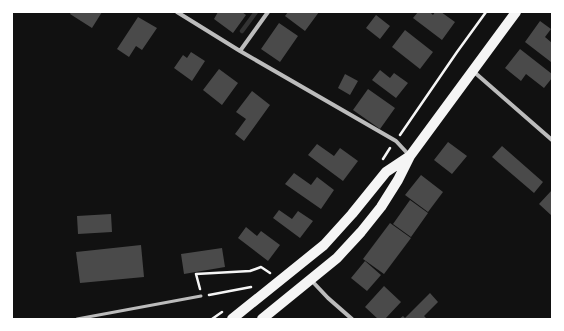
<svg xmlns="http://www.w3.org/2000/svg" width="564" height="331" font-family="'Times New Roman',serif">
<style>
.lines{fill:none;stroke-linecap:round;stroke-linejoin:round}
.stream{stroke:#333;stroke-width:4.5}
.building{fill:#4a4a4a}
.path{stroke:#f5f5f5;stroke-width:2.5}
.service{stroke:#bcbcbc;stroke-width:3}
.minor{stroke:#bcbcbc;stroke-width:4}
.primary{stroke:#f5f5f5;stroke-width:10}
</style>
<rect width="100%" height="100%" fill="#111"/>
<g class="lines">
<path class="stream" d="M 242,31 L 256,12"/>
</g>
<path class="building" d="M 71,12 L 102,12 L 92,28 L 70,14 Z
M 218,12 L 242,12 L 246,15 L 233,33 L 214,19 Z
M 288,12 L 319,12 L 305,31 L 285,16 Z
M 418,12 L 430,12 L 433,15 L 435,12 L 441,12 L 455,22 L 442,40 L 413,18 Z
M 376,15 L 390,26 L 380,39 L 366,28 Z
M 138,17 L 157,28 L 142,50 L 136,46 L 129,57 L 117,49 Z
M 540,21 L 551,29 L 545,37 L 552,43 L 552,61 L 551,62 L 525,42 Z
M 279,23 L 298,36 L 280,62 L 261,49 Z
M 405,30 L 433,52 L 420,69 L 392,47 Z
M 520,49 L 552,74 L 552,78 L 544,88 L 526,74 L 521,81 L 505,68 Z
M 191,52 L 205,61 L 192,81 L 174,68 L 183,55 L 187,58 Z
M 219,69 L 238,83 L 222,105 L 203,90 Z
M 380,70 L 390,78 L 394,73 L 408,83 L 396,98 L 372,80 Z
M 345,74 L 358,81 L 350,95 L 338,88 Z
M 368,89 L 395,108 L 380,129 L 353,110 Z
M 252,91 L 270,105 L 244,141 L 235,134 L 246,119 L 236,112 Z
M 448,142 L 467,156 L 452,174 L 434,160 Z
M 317,144 L 334,156 L 340,148 L 358,161 L 343,181 L 308,155 Z
M 502,146 L 543,182 L 534,193 L 492,157 Z
M 294,173 L 311,185 L 317,177 L 334,190 L 321,209 L 285,184 Z
M 421,175 L 443,192 L 428,212 L 405,195 Z
M 552,190 L 552,216 L 539,204 Z
M 410,200 L 428,213 L 411,237 L 393,224 Z
M 279,210 L 292,219 L 298,211 L 313,221 L 300,238 L 273,218 Z
M 111,214 L 112,232 L 78,234 L 77,216 Z
M 390,223 L 411,238 L 384,274 L 363,259 Z
M 246,227 L 257,236 L 261,231 L 280,245 L 268,261 L 238,238 Z
M 141,245 L 144,277 L 80,283 L 76,252 Z
M 222,248 L 225,267 L 184,274 L 181,254 Z
M 365,261 L 381,275 L 367,291 L 351,278 Z
M 384,286 L 401,302 L 385,319 L 378,319 L 365,307 Z
M 430,293 L 438,302 L 424,316 L 427,319 L 399,319 L 403,316 L 405,318 Z"/>
<g class="lines">
<path class="path" d="M 400,135 L 457,52 L 486,12
M 383,159 L 390,148
M 200,289 L 196,274 L 250,271 L 261,267 L 270,273
M 209,295 L 251,287
M 212,319 L 222,312"/>
<path class="service" d="M 77,319 L 201,296"/>
<path class="minor" d="M 177,12 L 240,51 L 396,141 L 409,155
M 240,51 L 268,12
M 473,71 L 552,140
M 311,280 L 328,298 L 352,319"/>
<path class="primary" d="M 232,319 L 324,245 L 352,214 L 386,172 L 410,156
M 262,319 L 337,258 L 361,232 L 381,207 L 398,180 L 410,156 L 516,12"/>
</g>
<rect width="564" height="331" fill="none" stroke="#ffffff" stroke-width="26"/>
</svg>
